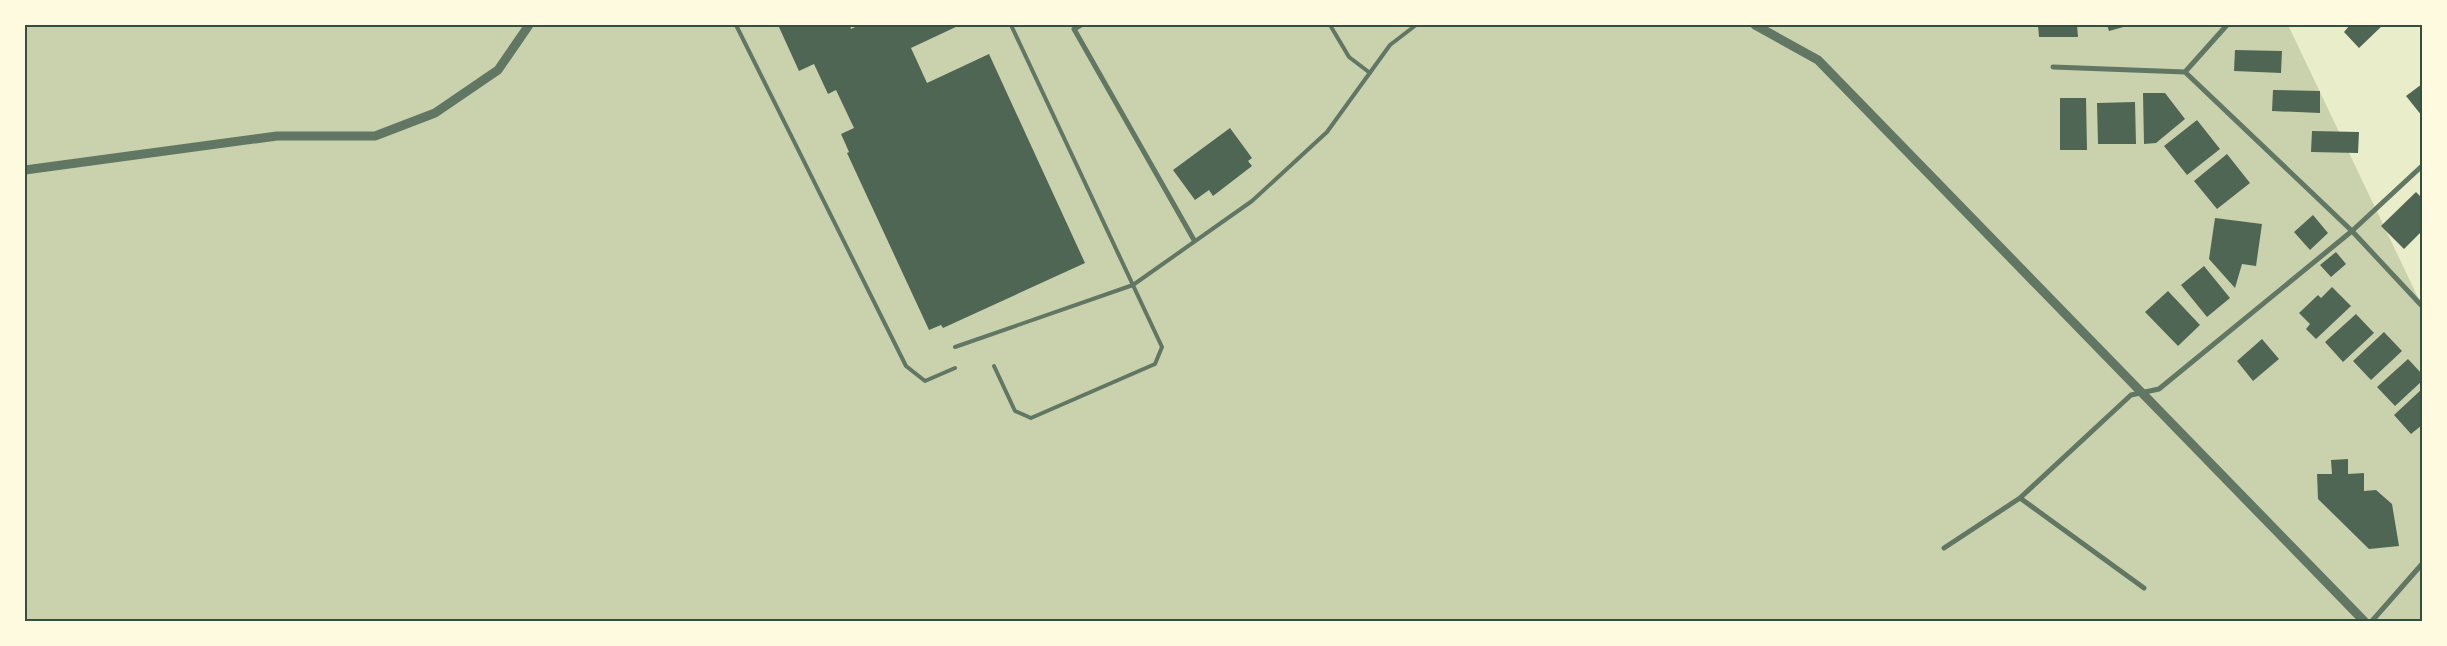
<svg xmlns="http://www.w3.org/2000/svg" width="2447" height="646" font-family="Arial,sans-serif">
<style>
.green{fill:#cad2ad}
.building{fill:#4f6655}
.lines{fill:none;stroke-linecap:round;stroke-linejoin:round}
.service{stroke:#617663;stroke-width:4}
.minor{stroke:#617663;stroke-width:5}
.tertiary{stroke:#617663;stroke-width:9}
.neatline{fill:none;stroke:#344e41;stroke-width:2}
</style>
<rect width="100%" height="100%" fill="#e9edc9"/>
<path class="green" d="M 25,25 L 2288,25 L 2422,306 L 2422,621 L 25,621 Z"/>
<path class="building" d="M 778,25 L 850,25 L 851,29 L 859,25 L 960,25 L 911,48 L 927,83 L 989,54 L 1085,263 L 943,328 L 941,325 L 929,330 L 847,153 L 849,152 L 841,134 L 854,128 L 836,90 L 828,94 L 814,64 L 799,71 Z
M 2038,25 L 2077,25 L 2078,37 L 2039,37 Z
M 2107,25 L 2127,25 L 2127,26 L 2109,31 Z
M 2350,25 L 2383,25 L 2359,48 L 2344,32 Z
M 2235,50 L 2282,51 L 2281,73 L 2234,71 Z
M 2422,84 L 2422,116 L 2406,96 Z
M 2273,90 L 2320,91 L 2320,113 L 2272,111 Z
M 2143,93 L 2165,93 L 2185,119 L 2156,143 L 2144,144 Z
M 2060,98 L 2086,98 L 2087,150 L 2060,150 Z
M 2135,102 L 2136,144 L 2098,144 L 2097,103 Z
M 2197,120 L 2220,149 L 2187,175 L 2164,146 Z
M 1230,128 L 1252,158 L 1248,161 L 1252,166 L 1213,196 L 1209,190 L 1195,200 L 1173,170 Z
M 2312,131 L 2359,132 L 2358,153 L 2311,152 Z
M 2227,154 L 2250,183 L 2217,209 L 2194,181 Z
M 2416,192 L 2422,198 L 2422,231 L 2404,249 L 2381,226 Z
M 2313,215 L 2328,233 L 2310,250 L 2294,232 Z
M 2215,218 L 2262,224 L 2256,266 L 2242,264 L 2235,288 L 2209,259 Z
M 2336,252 L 2346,264 L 2331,277 L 2320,265 Z
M 2204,266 L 2230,298 L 2207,317 L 2181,285 Z
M 2332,287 L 2351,306 L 2316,339 L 2306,329 L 2310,324 L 2299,313 L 2318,295 L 2321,298 Z
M 2168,291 L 2200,325 L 2178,346 L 2145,312 Z
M 2356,314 L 2374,333 L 2343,362 L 2325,342 Z
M 2384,332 L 2402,351 L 2371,380 L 2353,361 Z
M 2262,339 L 2279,359 L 2253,381 L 2237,361 Z
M 2408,359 L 2422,374 L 2422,381 L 2395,406 L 2377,387 Z
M 2422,389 L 2422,425 L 2411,434 L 2394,415 Z
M 2348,459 L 2348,474 L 2364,473 L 2364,491 L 2376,490 L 2392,504 L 2399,546 L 2369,549 L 2318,499 L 2317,474 L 2332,474 L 2331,460 Z"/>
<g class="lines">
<path class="service" d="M 736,25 L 906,366 L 925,381 L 955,368
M 1330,25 L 1349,57 L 1370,73
M 955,347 L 1133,285 L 1252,201 L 1327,132 L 1390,45 L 1416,25
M 994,366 L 1015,411 L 1031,418 L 1155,364 L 1162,347 L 1011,25"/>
<path class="minor" d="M 1081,25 L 1074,29 L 1194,240
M 2227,25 L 2185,72 L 2352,231 L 2422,306
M 2053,67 L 2185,72
M 2020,498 L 2144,588
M 1944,548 L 2020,498 L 2131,395 L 2159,389 L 2352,231 L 2422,166
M 2372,621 L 2422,564"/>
<path class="tertiary" d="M 1755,25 L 1818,60 L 2364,621
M 25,170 L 277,136 L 375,136 L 435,113 L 498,70 L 529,25"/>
</g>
<rect width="2447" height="646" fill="none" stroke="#fefae0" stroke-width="52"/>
<rect x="26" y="26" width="2395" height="594" class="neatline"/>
</svg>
